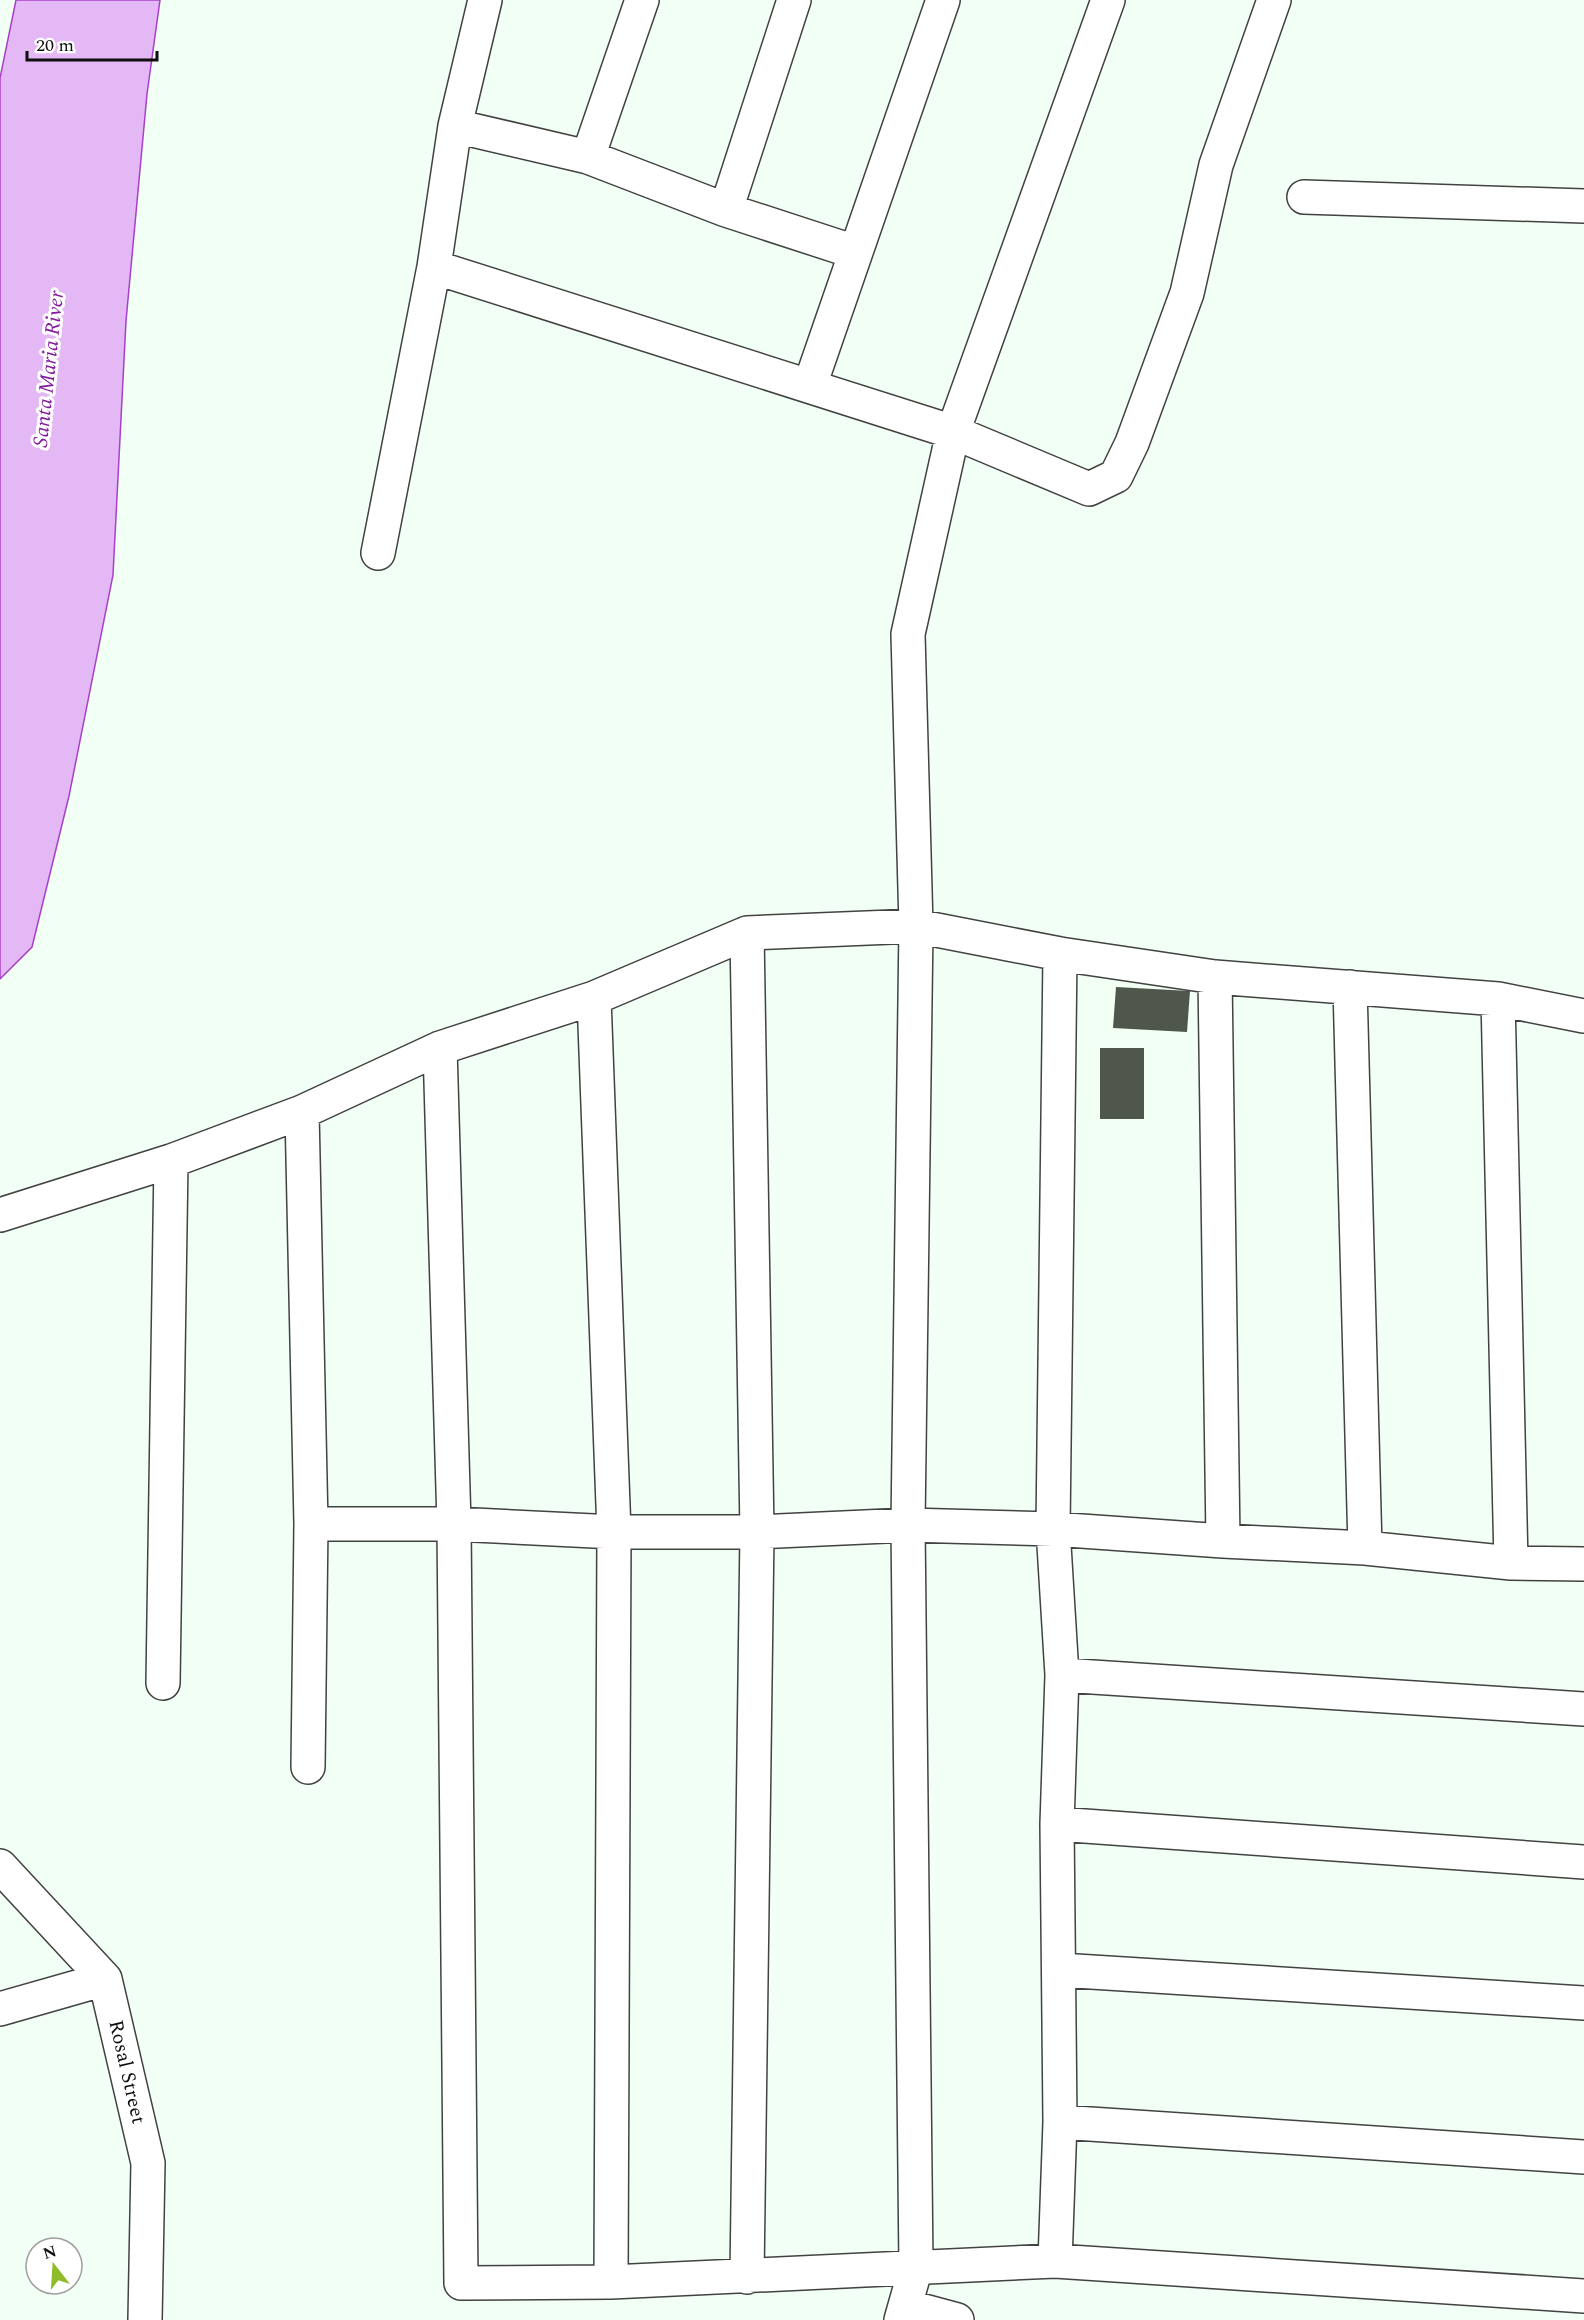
<svg xmlns="http://www.w3.org/2000/svg" width="1584" height="2320" font-family="Spectral,serif">
<style>
.water{fill:#e4b7f5;stroke:#a840ca;stroke-width:1.5}
.building{fill:#4f574c}
.lines{fill:none;stroke-linecap:round;stroke-linejoin:round}
.street-casing{stroke:#424242;stroke-width:36}
.street{stroke:#fff;stroke-width:33}
.labels{text-anchor:middle;dominant-baseline:central;stroke-width:6;stroke-linejoin:round;paint-order:stroke}
.street-label{font-size:20px;fill:#0f0f0f;stroke:#fff}
.water-label{font-size:21px;font-style:italic;fill:#831b9e;stroke:#fff}
</style>
<rect width="100%" height="100%" fill="#f1fff4"/>
<path class="water" d="M 16,0 L 160,0 L 147,94 L 126,321 L 113,575 L 69,796 L 32,947 L 0,979 L 0,78 Z"/>
<path class="building" d="M 1116,987 L 1190,991 L 1187,1032 L 1113,1028 Z
M 1100,1048 L 1144,1048 L 1144,1119 L 1100,1119 Z"/>
<g class="lines">
<g class="street-casing">
<path id="street" d="M 455,126 L 588,157 L 726,210 L 855,252
M 588,157 L 642,0
M 1304,197 L 1584,206
M 726,210 L 794,0
M 434,267 L 953,432 L 1089,489 L 1116,476 L 1132,443 L 1187,293 L 1216,165 L 1274,0
M 810,385 L 943,0
M 378,553 L 434,267 L 455,126 L 485,0
M 747,933 L 757,1532 L 747,2277
M 1215,977 L 1223,1541
M 1350,987 L 1365,1548
M 594,998 L 614,1532 L 611,2282
M 1498,999 L 1511,1563
M 440,1048 L 454,1524 L 461,2283 L 611,2282 L 1055,2261 L 1584,2296
M 302,1112 L 311,1524 L 308,1767
M 0,1215 L 171,1161 L 302,1112 L 440,1048 L 594,998 L 747,933 L 916,926 L 1060,954 L 1215,977 L 1498,999 L 1584,1016
M 311,1524 L 454,1524 L 614,1532 L 757,1532 L 908,1525 L 1053,1529 L 1223,1541 L 1365,1548 L 1511,1563 L 1584,1564
M 1062,1675 L 1584,1709
M 163,1683 L 171,1161
M 1057,1824 L 1584,1862
M 0,1866 L 105,1979 L 148,2163 L 145,2320
M 1060,1970 L 1584,2003
M 0,2009 L 105,1979
M 1060,2122 L 1584,2157
M 1055,2261 L 1060,2122 L 1057,1824 L 1062,1675 L 1053,1529 L 1060,954
M 905,2306 L 957,2320
M 901,2320 L 916,2267 L 908,1525 L 916,926 L 908,634 L 953,432 L 1108,0"/>
</g>
<use href="#street" class="street"/>
</g>
<g class="labels">
<g class="street-label">
<text transform="translate(127 2072) rotate(77)">Rosal Street</text>
</g>
<g class="water-label">
<text transform="translate(49 369) rotate(-84)">Santa Maria River</text>
</g>
</g>
<g transform="translate(54 2266) rotate(343)"><circle r="28" fill="#ffffff" stroke="#9f9f9f" stroke-width="1.5"/>
<path d="M0-4.5L10 22L0 15L-10 22Z" fill="#8fbc2a"/>
<text y="-9" font-size="16" font-weight="bold" text-anchor="middle" fill="#0f0f0f">N</text>
</g>
<path d="M27 51v9h130v-9" fill="none" stroke="#0f0f0f" stroke-width="3"/>
<text x="36" y="51" font-size="18" fill="#0f0f0f" stroke="#ffffff" stroke-width="4.5" paint-order="stroke">20 m</text>
</svg>
